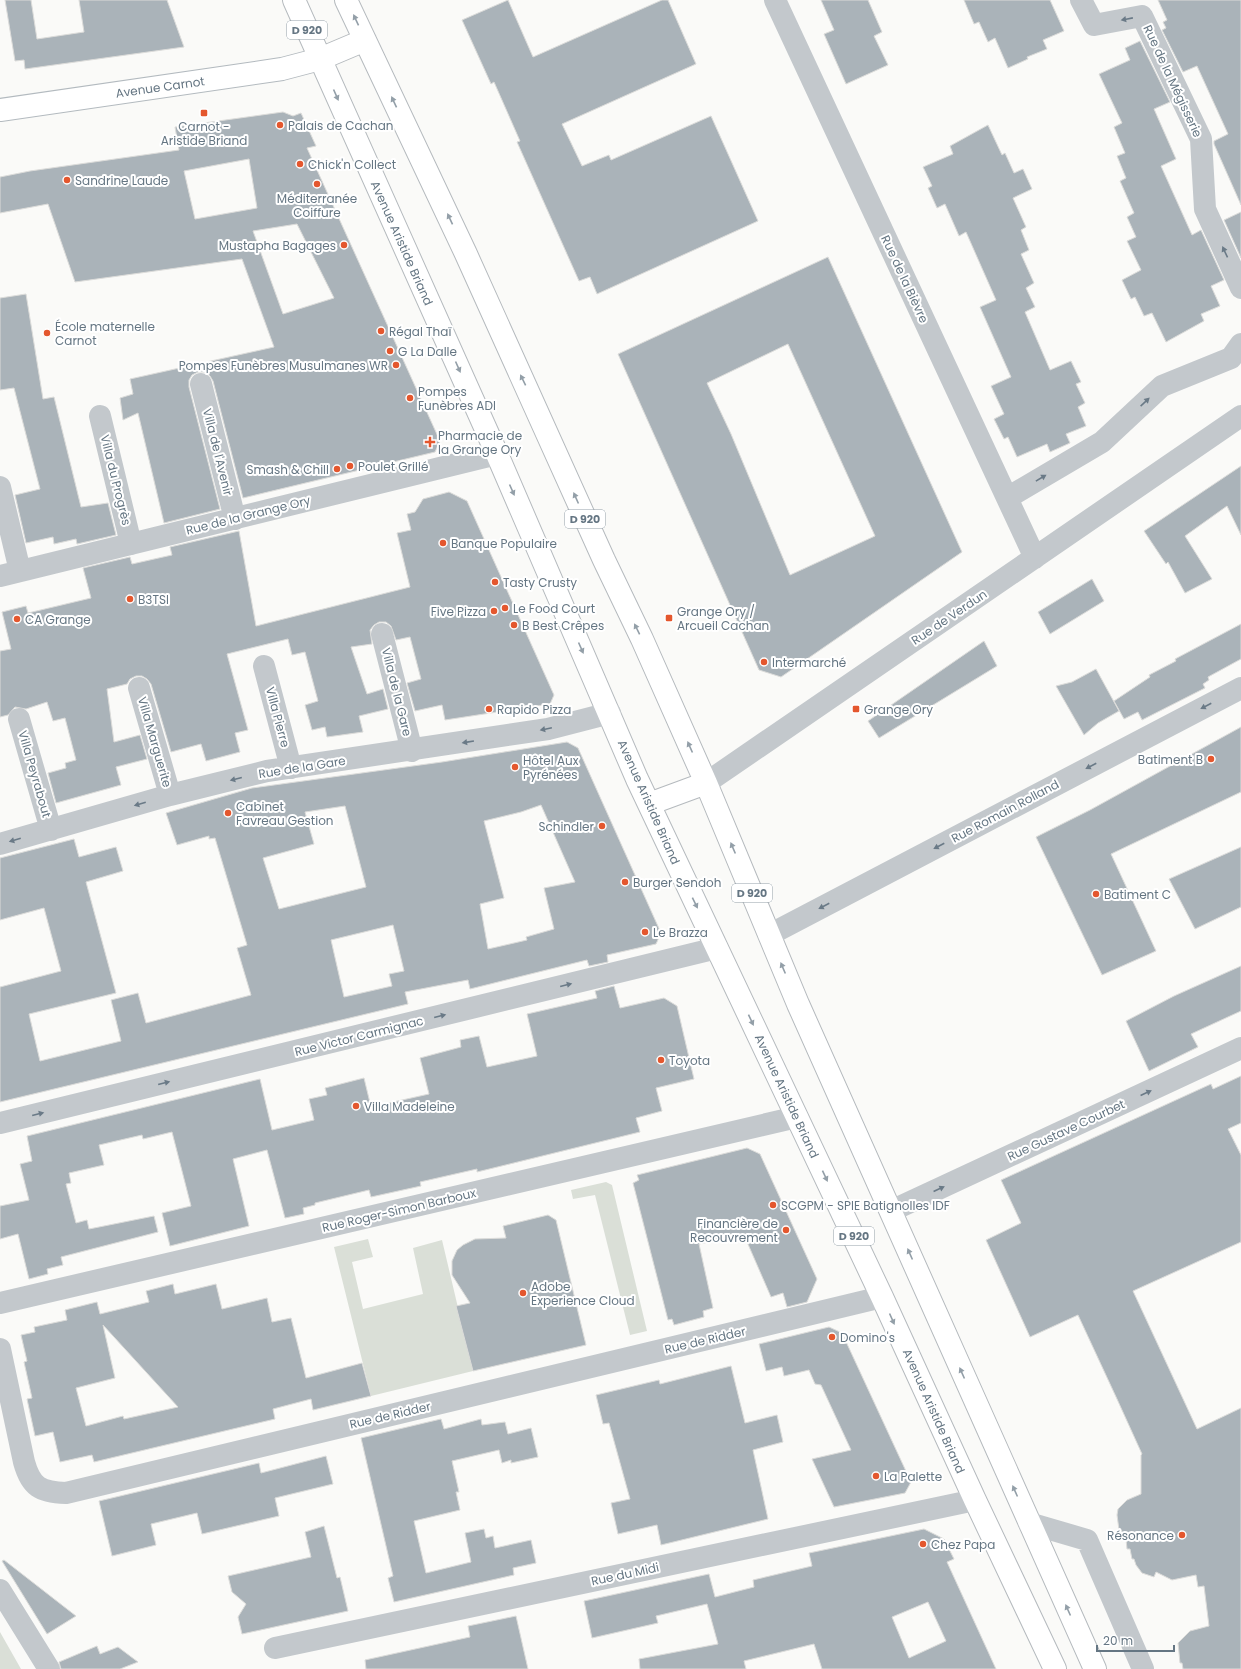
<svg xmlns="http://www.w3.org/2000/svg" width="1241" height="1669" font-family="Poppins,sans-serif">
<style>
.green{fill:#dadfd7}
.building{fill:#aab3b9;stroke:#dcdcda;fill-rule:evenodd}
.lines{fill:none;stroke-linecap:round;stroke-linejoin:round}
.secondary-casing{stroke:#b3babf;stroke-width:24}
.primary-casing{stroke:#b5babe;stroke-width:24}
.street{stroke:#c3c8cc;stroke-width:22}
.secondary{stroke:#fff;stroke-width:22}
.primary{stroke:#fff;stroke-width:22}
.oneway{fill:#6a7a87}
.oneway2{fill:#939fa8}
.poi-dot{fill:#e4572e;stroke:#fff;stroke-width:1.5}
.labels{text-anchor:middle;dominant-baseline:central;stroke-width:4;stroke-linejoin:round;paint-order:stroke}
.shield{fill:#fff;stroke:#939fa8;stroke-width:1}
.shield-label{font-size:11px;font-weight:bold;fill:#657683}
.street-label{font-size:12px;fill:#657683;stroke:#fff}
.poi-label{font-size:12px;fill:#657683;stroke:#fff;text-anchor:start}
</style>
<rect width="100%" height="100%" fill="#fafaf8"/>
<path class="green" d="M 606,1182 L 612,1185 L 647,1331 L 630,1335 L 595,1195 L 573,1199 L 571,1190 Z
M 368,1239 L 373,1257 L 352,1262 L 363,1309 L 423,1294 L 413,1248 L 442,1240 L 473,1371 L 371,1396 L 334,1247 Z
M 0,1632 L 21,1669 L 0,1669 Z"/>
<path class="building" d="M 5,0 L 31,0 L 37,39 L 84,32 L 79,0 L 167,0 L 184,47 L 25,69 L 24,60 L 15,61 Z
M 508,0 L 533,57 L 662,0 L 668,0 L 696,64 L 562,124 L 582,166 L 609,155 L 611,160 L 711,116 L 758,221 L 597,294 L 590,277 L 579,281 L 517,142 L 520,141 L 494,82 L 491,84 L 462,20 Z
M 821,0 L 868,0 L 882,32 L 874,36 L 888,65 L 846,84 L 824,34 L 834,30 Z
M 964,0 L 1050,0 L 1064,31 L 1043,40 L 1047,49 L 1027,57 L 1028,59 L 1008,68 L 995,38 L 988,42 L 979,22 L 974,24 Z
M 1158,0 L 1241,0 L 1241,205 L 1214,144 L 1214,141 L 1228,134 L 1197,66 L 1183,72 L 1162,30 L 1166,28 L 1163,22 L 1167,20 Z
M 1140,41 L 1170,102 L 1154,109 L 1176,159 L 1161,166 L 1192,235 L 1201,230 L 1224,280 L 1211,286 L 1220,306 L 1201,314 L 1204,321 L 1166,342 L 1152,313 L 1144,316 L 1135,297 L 1131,299 L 1122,280 L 1141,270 L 1127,241 L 1136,237 L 1127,217 L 1134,213 L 1120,181 L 1126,178 L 1117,156 L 1125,153 L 1114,127 L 1122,123 L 1099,74 L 1130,60 L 1125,48 Z
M 283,112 L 293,116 L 301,113 L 316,146 L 307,148 L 440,441 L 435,452 L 243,498 L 213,381 L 210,376 L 205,372 L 198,372 L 192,375 L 189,380 L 189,387 L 220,509 L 164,523 L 138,413 L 123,420 L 120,398 L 133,394 L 130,379 L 274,347 L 242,259 L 75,282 L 48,204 L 0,213 L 0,177 L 30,171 L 179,150 L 175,127 ZM 249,159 L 257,208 L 195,219 L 184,171 ZM 297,224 L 334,298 L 283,314 L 253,231 Z
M 988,125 L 1002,155 L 1005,153 L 1014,173 L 1023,169 L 1032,189 L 1013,198 L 1026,227 L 1021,230 L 1029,250 L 1021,254 L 1034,283 L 1026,288 L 1035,307 L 1025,312 L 1050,370 L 1071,361 L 1081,382 L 1076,384 L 1085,403 L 1078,407 L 1086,426 L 1066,434 L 1070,443 L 1050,452 L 1047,444 L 1017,457 L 1008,437 L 1004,439 L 994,419 L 1004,414 L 991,386 L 1011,377 L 980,307 L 996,300 L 966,232 L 959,236 L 945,204 L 937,208 L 928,188 L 932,186 L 923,167 L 953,154 L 950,146 Z
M 1241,212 L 1241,258 L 1224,220 Z
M 828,257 L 962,552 L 781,677 L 759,670 L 618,354 ZM 788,344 L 875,536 L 790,575 L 731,434 L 707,383 Z
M 26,294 L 43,399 L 54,397 L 81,507 L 108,503 L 116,535 L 77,544 L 76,539 L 54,544 L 53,537 L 26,543 L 15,495 L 40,489 L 14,388 L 0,390 L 0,298 Z
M 1241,466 L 1241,535 L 1227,506 L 1185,536 L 1212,579 L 1185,593 L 1168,562 L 1166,564 L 1144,531 Z
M 449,492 L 467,501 L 554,695 L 550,704 L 445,720 L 442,705 L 415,711 L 407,683 L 421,679 L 410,637 L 396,640 L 391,626 L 386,622 L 379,622 L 374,625 L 370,630 L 372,644 L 351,647 L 367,694 L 383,689 L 388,709 L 359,716 L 363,732 L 327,737 L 325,727 L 312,730 L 305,705 L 318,701 L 305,652 L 292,655 L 288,639 L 227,654 L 248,730 L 235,733 L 240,752 L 206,761 L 201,744 L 171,752 L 151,684 L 147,679 L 142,676 L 136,676 L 130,679 L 127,684 L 107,689 L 114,742 L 140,735 L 147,759 L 116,767 L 121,785 L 56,803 L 48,773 L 66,768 L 65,763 L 76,760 L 65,718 L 53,721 L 47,702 L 26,709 L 15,707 L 8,715 L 0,717 L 0,651 L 11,649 L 2,612 L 26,606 L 28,613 L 91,598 L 83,568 L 130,557 L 132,564 L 172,555 L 170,547 L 239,531 L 256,626 L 410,587 L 397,533 L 411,530 L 407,514 L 415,512 L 423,499 Z
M 1092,579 L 1104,601 L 1050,634 L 1038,612 Z
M 1241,624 L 1241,659 L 1208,677 L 1209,680 L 1203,684 L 1205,688 L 1142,720 L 1138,712 L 1124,719 L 1114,701 L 1150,677 L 1149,675 L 1176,661 L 1175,659 Z
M 984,641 L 997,666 L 879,738 L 868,721 Z
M 1096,669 L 1119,711 L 1098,723 L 1084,735 L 1056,686 L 1072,682 Z
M 1241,727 L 1241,792 L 1111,854 L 1156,951 L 1102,975 L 1036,837 L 1090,810 Z
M 567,742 L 578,748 L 661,933 L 656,944 L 607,955 L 608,962 L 589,966 L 587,960 L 470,989 L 468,980 L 405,992 L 408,1004 L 0,1102 L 0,987 L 61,971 L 44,908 L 0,920 L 0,858 L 74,839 L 79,857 L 116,847 L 123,871 L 86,882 L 116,993 L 29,1014 L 40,1061 L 121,1041 L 111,1000 L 138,993 L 146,1023 L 251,995 L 237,948 L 247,945 L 215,838 L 209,839 L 209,836 L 177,845 L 166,813 L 252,788 L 442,762 ZM 541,805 L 575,882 L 544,888 L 554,929 L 526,937 L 527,940 L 488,949 L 480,904 L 504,898 L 484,821 L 521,812 ZM 345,806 L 366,887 L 279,909 L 263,858 L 314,844 L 305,812 ZM 393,925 L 404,971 L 389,974 L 392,986 L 344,997 L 331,940 Z
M 1241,847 L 1241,907 L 1195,929 L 1169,879 Z
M 1241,966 L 1241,1011 L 1191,1034 L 1198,1047 L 1149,1071 L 1126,1021 L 1174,996 Z
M 614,986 L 620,1008 L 664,998 L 677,1006 L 694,1079 L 656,1088 L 662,1111 L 636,1118 L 640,1132 L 477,1172 L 477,1169 L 420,1182 L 421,1186 L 371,1197 L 369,1190 L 315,1203 L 315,1205 L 303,1208 L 304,1214 L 285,1218 L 267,1150 L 233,1159 L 249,1226 L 170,1246 L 162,1213 L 191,1206 L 172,1132 L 143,1139 L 142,1135 L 99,1145 L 104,1165 L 69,1173 L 71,1183 L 66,1184 L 76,1223 L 87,1220 L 89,1229 L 154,1216 L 158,1232 L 61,1257 L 63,1265 L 47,1269 L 48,1274 L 29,1279 L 18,1234 L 0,1239 L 0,1206 L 29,1200 L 20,1164 L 32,1161 L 27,1136 L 260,1079 L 272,1130 L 314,1120 L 309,1099 L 327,1095 L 325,1088 L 364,1078 L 371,1107 L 429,1094 L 420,1058 L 461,1047 L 460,1040 L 479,1036 L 487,1067 L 537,1056 L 527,1014 L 597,998 L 595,991 Z
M 1241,1076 L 1241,1123 L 1228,1129 L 1241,1155 L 1241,1242 L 1133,1291 L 1197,1429 L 1241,1408 L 1241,1669 L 1183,1669 L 1182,1663 L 1180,1663 L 1178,1643 L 1190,1631 L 1209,1626 L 1204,1586 L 1198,1587 L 1196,1575 L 1172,1580 L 1156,1572 L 1154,1577 L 1142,1573 L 1136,1565 L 1134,1559 L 1132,1559 L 1130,1549 L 1127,1549 L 1126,1539 L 1123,1540 L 1121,1530 L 1119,1530 L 1117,1515 L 1118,1509 L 1127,1500 L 1141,1494 L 1141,1455 L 1142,1454 L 1117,1399 L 1078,1315 L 1030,1337 L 986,1240 L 1021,1223 L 1001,1180 L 1211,1084 L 1213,1089 Z
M 747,1148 L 760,1154 L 817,1279 L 807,1302 L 787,1307 L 783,1293 L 771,1297 L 744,1235 L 699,1244 L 713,1308 L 703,1311 L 704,1317 L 674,1325 L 672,1319 L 668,1320 L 633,1183 L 639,1180 L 637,1175 Z
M 548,1215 L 556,1220 L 586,1345 L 473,1371 L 456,1306 L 470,1303 L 452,1275 L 452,1261 L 457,1250 L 463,1245 L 475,1239 L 506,1238 L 503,1226 Z
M 173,1284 L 175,1294 L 216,1284 L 222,1309 L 267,1298 L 272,1322 L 291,1318 L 306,1378 L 362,1363 L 371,1396 L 313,1410 L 311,1399 L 273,1409 L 275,1419 L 94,1462 L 92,1455 L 60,1462 L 53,1432 L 35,1436 L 27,1399 L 32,1398 L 24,1362 L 27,1361 L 21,1335 L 35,1332 L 34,1327 L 67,1320 L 65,1310 L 97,1302 L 100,1314 L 149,1302 L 146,1291 ZM 103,1325 L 178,1407 L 124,1419 L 123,1416 L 86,1426 L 76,1388 L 115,1378 Z
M 829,1327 L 842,1333 L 892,1441 L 911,1482 L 905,1493 L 834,1507 L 812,1459 L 851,1450 L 821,1385 L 815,1384 L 809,1370 L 784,1376 L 782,1367 L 766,1371 L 759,1344 Z
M 731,1366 L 745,1423 L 777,1415 L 783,1442 L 753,1450 L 768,1519 L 661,1545 L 657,1525 L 618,1534 L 611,1503 L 630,1499 L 609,1423 L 603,1424 L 596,1395 L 659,1380 L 660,1384 Z
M 441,1419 L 444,1429 L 481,1419 L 482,1425 L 505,1422 L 508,1434 L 531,1428 L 538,1457 L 511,1463 L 511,1460 L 502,1463 L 499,1450 L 452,1461 L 459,1492 L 456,1492 L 460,1510 L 414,1521 L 426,1573 L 471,1562 L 465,1533 L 484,1529 L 486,1538 L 493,1536 L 495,1548 L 531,1540 L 536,1563 L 513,1568 L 514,1575 L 394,1602 L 388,1578 L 393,1576 L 361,1438 Z
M 326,1456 L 333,1484 L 275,1498 L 279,1516 L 202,1534 L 197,1513 L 151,1524 L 156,1545 L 112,1556 L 99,1501 L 259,1463 L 261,1473 Z
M 324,1526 L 337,1578 L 340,1577 L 348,1611 L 242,1634 L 238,1617 L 246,1604 L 232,1592 L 228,1576 L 311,1557 L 305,1532 Z
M 924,1529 L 944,1539 L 954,1559 L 947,1562 L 996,1669 L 822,1669 L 814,1644 L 744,1661 L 746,1669 L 640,1669 L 639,1659 L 718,1644 L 707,1604 L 656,1616 L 658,1623 L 592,1638 L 584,1601 L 709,1574 L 715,1597 L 754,1587 L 753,1580 L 812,1566 L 809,1553 ZM 928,1602 L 946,1641 L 909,1658 L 892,1617 Z
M 4,1560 L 76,1616 L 47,1634 L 2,1561 Z
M 516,1616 L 528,1669 L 366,1669 L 365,1660 L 470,1637 L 468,1626 Z
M 97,1646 L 100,1654 L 118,1647 L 138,1662 L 120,1669 L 61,1669 L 59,1662 Z"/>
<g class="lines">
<g class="secondary-casing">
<path id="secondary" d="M 0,110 L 282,69 L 320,59"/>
</g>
<g class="primary-casing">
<path id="primary" d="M 294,0 L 497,454 L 637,779 L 882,1297 L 975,1500 L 1055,1669
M 346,0 L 466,254 L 604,560 L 642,639 L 706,783 L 798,1004 L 1095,1669
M 320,59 L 365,40
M 649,804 L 706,783"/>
</g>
<path class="street" d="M 775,0 L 1035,558
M 1081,0 L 1094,25 L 1142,16 L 1201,139 L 1205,209 L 1241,288
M 201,384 L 235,519
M 100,416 L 131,544
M 0,487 L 20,571
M 1007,498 L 1102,442 L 1162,386 L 1231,358 L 1241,344
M 0,576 L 497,454
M 382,634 L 412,751
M 264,666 L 291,768
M 139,688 L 170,795
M 19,719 L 51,830
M 706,783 L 1241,416
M 0,844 L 170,795 L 267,771 L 548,729 L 610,713
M 769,935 L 1241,688
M 0,1123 L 717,948
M 891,1211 L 1241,1048
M 0,1303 L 797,1117
M 0,1349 L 24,1462 C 31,1487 40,1492 66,1493 L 882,1297
M 1029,1523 L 1087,1540 L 1143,1669
M 0,1590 L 49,1669
M 275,1648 L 975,1500"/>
<use href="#secondary" class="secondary"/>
<use href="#primary" class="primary"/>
</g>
<defs><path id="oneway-solid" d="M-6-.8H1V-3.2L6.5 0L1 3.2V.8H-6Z"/></defs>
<g class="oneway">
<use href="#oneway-solid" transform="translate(1127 19) rotate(169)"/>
<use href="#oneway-solid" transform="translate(1225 252) rotate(-115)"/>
<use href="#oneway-solid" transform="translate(1145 402) rotate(-43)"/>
<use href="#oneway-solid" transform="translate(1041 478) rotate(-31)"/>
<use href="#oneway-solid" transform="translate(1206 706) rotate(152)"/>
<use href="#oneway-solid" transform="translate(546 729) rotate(168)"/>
<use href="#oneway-solid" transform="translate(468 742) rotate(171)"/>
<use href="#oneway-solid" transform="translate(1091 766) rotate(152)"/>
<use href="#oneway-solid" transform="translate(236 779) rotate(166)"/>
<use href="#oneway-solid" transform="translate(140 804) rotate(164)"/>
<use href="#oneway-solid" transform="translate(15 840) rotate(164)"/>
<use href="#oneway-solid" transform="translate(939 846) rotate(152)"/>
<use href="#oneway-solid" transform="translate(824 906) rotate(152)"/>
<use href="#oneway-solid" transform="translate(566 985) rotate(-14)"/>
<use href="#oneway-solid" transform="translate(440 1016) rotate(-14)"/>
<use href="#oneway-solid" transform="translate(164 1083) rotate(-14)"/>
<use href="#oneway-solid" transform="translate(1146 1093) rotate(-25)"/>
<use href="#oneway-solid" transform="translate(38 1114) rotate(-14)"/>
<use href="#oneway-solid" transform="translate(939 1189) rotate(-25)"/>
</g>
<g class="oneway2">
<use href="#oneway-solid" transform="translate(356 20) rotate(-115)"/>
<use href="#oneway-solid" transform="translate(336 95) rotate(66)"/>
<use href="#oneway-solid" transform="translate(394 102) rotate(-115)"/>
<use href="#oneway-solid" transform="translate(450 219) rotate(-115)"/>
<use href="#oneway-solid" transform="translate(458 367) rotate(66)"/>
<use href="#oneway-solid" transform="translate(523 380) rotate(-116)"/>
<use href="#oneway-solid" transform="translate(512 490) rotate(66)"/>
<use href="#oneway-solid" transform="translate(576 498) rotate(-114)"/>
<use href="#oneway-solid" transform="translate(637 629) rotate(-116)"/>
<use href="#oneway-solid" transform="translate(581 648) rotate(66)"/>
<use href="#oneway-solid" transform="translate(690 747) rotate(-114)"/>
<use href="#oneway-solid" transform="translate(733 848) rotate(-113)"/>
<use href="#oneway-solid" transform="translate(695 903) rotate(64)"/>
<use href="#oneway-solid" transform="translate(783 968) rotate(-113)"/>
<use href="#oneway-solid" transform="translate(751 1020) rotate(65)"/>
<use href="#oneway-solid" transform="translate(825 1176) rotate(65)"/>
<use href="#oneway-solid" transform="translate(910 1254) rotate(-114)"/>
<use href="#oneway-solid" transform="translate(892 1319) rotate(66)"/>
<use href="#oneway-solid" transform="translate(962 1373) rotate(-114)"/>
<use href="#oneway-solid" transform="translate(1015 1491) rotate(-114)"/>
<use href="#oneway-solid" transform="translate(1068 1610) rotate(-114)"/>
</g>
<g class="poi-dot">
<rect x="200" y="109" width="8" height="8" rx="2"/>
<circle cx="280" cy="125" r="4"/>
<circle cx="300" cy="164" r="4"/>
<circle cx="67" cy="180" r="4"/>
<circle cx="317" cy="184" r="4"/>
<circle cx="344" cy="245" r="4"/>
<circle cx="381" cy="331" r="4"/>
<circle cx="47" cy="333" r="4"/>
<circle cx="390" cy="351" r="4"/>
<circle cx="396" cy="365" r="4"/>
<circle cx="410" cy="398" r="4"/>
<path d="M428 436h4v4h4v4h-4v4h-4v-4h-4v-4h4z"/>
<circle cx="350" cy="466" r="4"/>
<circle cx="337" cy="469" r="4"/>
<circle cx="443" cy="543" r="4"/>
<circle cx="495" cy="582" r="4"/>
<circle cx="130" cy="599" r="4"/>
<circle cx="505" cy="608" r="4"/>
<circle cx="494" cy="611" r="4"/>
<rect x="665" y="614" width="8" height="8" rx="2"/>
<circle cx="17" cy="619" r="4"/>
<circle cx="514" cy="625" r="4"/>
<circle cx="764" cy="662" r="4"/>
<circle cx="489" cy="709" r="4"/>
<rect x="852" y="705" width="8" height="8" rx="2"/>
<circle cx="1211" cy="759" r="4"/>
<circle cx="515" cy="767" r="4"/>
<circle cx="228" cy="813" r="4"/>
<circle cx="602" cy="826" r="4"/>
<circle cx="625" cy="882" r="4"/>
<circle cx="1096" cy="894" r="4"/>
<circle cx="645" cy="932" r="4"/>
<circle cx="661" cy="1060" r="4"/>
<circle cx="356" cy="1106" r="4"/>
<circle cx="773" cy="1205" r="4"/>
<circle cx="786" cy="1230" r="4"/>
<circle cx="523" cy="1293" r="4"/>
<circle cx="832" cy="1337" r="4"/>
<circle cx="876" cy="1476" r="4"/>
<circle cx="1182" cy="1535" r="4"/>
<circle cx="923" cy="1544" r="4"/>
</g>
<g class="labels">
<g class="shield">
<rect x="287" y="21" width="40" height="18" rx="3"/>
<rect x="565" y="510" width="40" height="18" rx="3"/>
<rect x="732" y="884" width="40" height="18" rx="3"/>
<rect x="834" y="1227" width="40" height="18" rx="3"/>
</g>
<g class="shield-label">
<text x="307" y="30">D 920</text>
<text x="585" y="519">D 920</text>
<text x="752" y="893">D 920</text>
<text x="854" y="1236">D 920</text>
</g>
<g class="street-label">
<text transform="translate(1173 81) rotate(65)">Rue de la Mégisserie</text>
<text transform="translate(160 87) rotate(-8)">Avenue Carnot</text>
<text transform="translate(402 243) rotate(66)">Avenue Aristide Briand</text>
<text transform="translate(905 279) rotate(65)">Rue de la Bièvre</text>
<text transform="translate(218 452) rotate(76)">Villa de l'Avenir</text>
<text transform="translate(116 480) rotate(76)">Villa du Progrès</text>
<text transform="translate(248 515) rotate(-14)">Rue de la Grange Ory</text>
<text transform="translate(949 617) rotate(-34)">Rue de Verdun</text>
<text transform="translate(397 692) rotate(76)">Villa de la Gare</text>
<text transform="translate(278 717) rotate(75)">Villa Pierre</text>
<text transform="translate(155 742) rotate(74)">Villa Marguerite</text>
<text transform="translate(302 767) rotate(-9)">Rue de la Gare</text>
<text transform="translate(35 774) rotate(74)">Villa Peyrabout</text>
<text transform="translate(649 802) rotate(66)">Avenue Aristide Briand</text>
<text transform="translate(1005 811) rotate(-28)">Rue Romain Rolland</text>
<text transform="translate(359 1036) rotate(-14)">Rue Victor Carmignac</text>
<text transform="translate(787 1096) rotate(65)">Avenue Aristide Briand</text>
<text transform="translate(1066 1130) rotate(-25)">Rue Gustave Courbet</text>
<text transform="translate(399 1210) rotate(-13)">Rue Roger-Simon Barboux</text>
<text transform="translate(705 1340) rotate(-13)">Rue de Ridder</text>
<text transform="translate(934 1411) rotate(66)">Avenue Aristide Briand</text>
<text transform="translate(390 1415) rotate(-13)">Rue de Ridder</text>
<text transform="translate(625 1574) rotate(-12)">Rue du Midi</text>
</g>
<g class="poi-label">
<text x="288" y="125">Palais de Cachan</text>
<text x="204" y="126" text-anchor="middle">Carnot -<tspan x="204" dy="14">Aristide Briand</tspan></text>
<text x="308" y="164">Chick'n Collect</text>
<text x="75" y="180">Sandrine Laude</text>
<text x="317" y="198" text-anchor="middle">Méditerranée<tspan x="317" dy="14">Coiffure</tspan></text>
<text x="336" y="245" text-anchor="end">Mustapha Bagages</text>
<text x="55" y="326">École maternelle<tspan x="55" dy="14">Carnot</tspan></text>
<text x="389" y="331">Régal Thaï</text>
<text x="398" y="351">G La Dalle</text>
<text x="388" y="365" text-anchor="end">Pompes Funèbres Musulmanes WR</text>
<text x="418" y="391">Pompes<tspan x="418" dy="14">Funèbres ADI</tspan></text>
<text x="438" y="435">Pharmacie de<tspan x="438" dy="14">la Grange Ory</tspan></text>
<text x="358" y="466">Poulet Grillé</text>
<text x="329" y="469" text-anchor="end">Smash &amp; Chill</text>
<text x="451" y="543">Banque Populaire</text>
<text x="503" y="582">Tasty Crusty</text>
<text x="138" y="599">B3TSI</text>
<text x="513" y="608">Le Food Court</text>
<text x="486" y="611" text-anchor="end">Five Pizza</text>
<text x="677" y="611">Grange Ory /<tspan x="677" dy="14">Arcueil Cachan</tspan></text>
<text x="25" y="619">CA Grange</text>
<text x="522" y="625">B Best Crêpes</text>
<text x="772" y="662">Intermarché</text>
<text x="497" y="709">Rapido Pizza</text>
<text x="864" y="709">Grange Ory</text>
<text x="1203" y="759" text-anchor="end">Batiment B</text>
<text x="523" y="760">Hôtel Aux<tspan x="523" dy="14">Pyrénées</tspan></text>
<text x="236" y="806">Cabinet<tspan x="236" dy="14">Favreau Gestion</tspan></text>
<text x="594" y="826" text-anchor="end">Schindler</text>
<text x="633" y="882">Burger Sendoh</text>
<text x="1104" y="894">Batiment C</text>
<text x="653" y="932">Le Brazza</text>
<text x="669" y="1060">Toyota</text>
<text x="364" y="1106">Villa Madeleine</text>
<text x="781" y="1205">SCGPM - SPIE Batignolles IDF</text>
<text x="778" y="1223" text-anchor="end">Financière de<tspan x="778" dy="14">Recouvrement</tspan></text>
<text x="531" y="1286">Adobe<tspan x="531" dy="14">Experience Cloud</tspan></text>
<text x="840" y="1337">Domino's</text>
<text x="884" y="1476">La Palette</text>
<text x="1174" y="1535" text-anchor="end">Résonance</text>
<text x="931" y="1544">Chez Papa</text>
</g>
</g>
<path d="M1097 1645v6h77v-6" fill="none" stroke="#657683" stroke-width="2"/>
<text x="1103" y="1645" font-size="12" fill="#657683" stroke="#ffffff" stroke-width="3" paint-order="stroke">20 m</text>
</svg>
